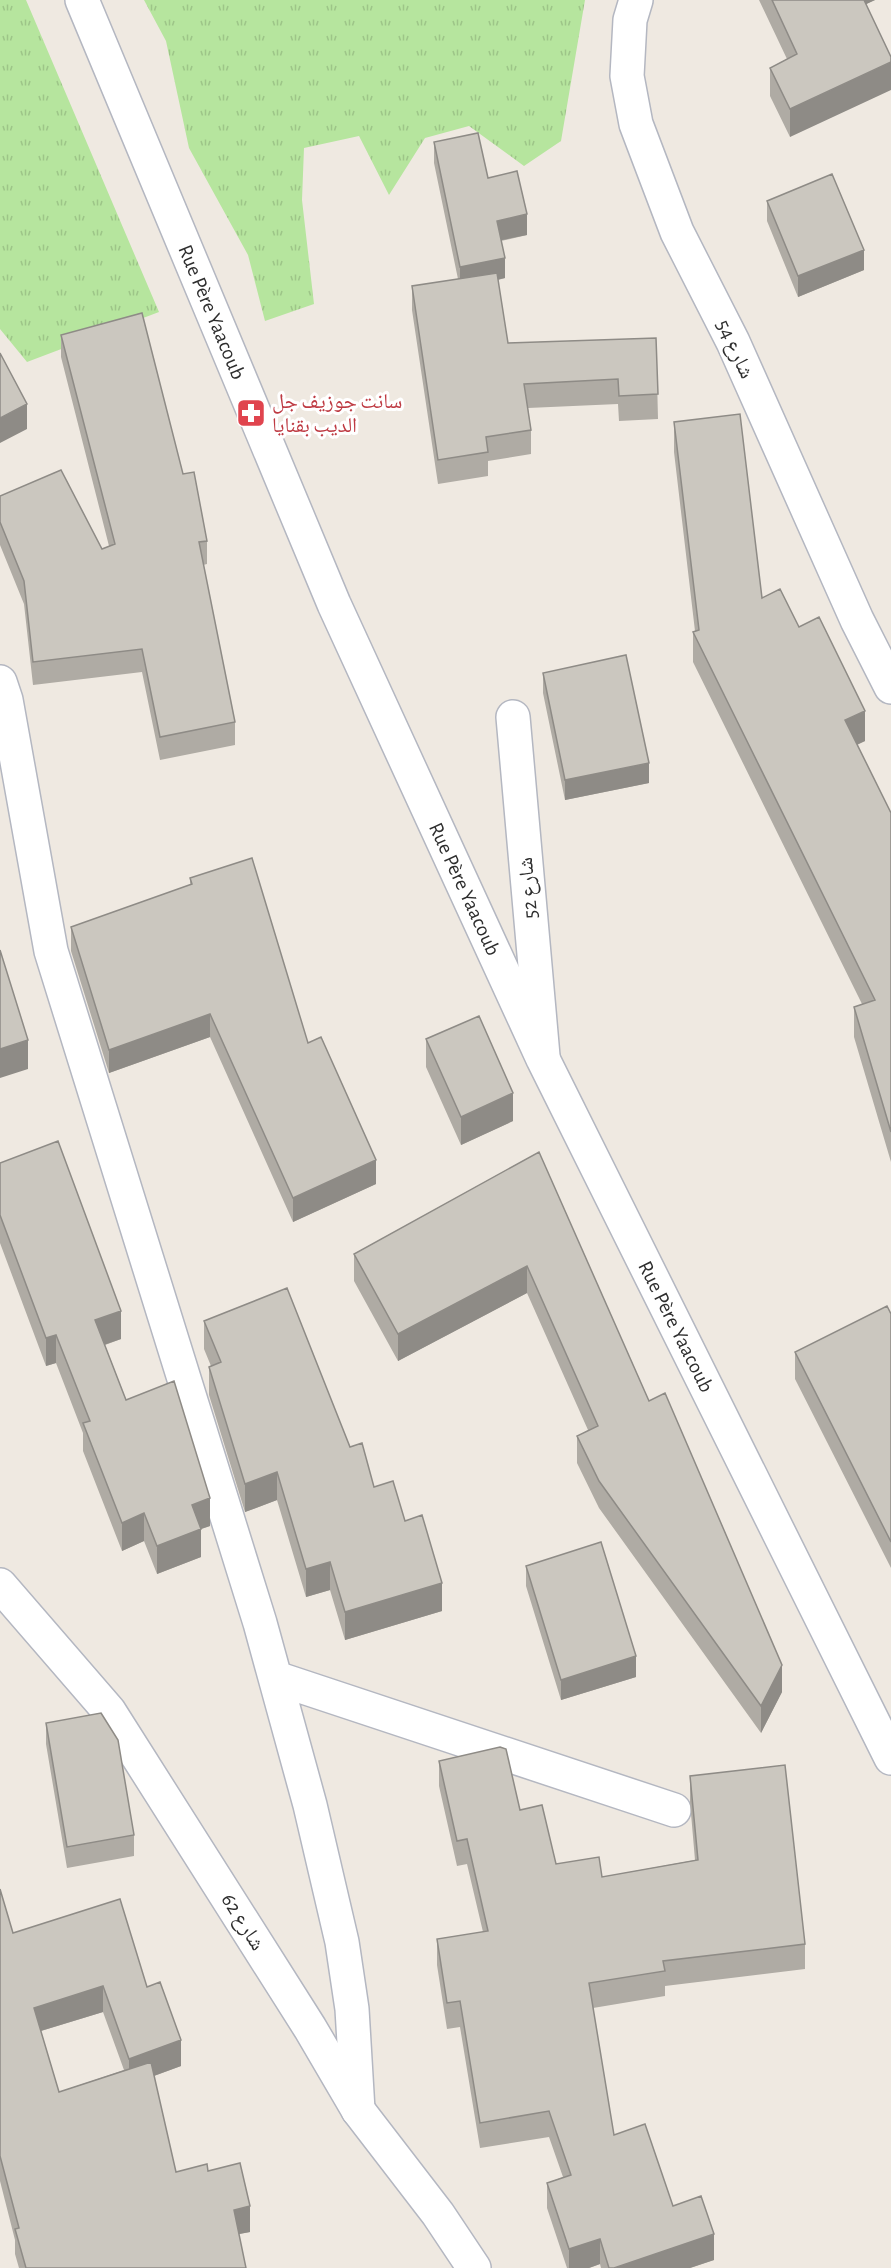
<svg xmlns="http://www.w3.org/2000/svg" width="891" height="2268" font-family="'Alegreya Sans','Noto Naskh Arabic',sans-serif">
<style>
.grass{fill:url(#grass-tufts)}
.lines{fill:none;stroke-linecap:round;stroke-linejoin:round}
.street-casing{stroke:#b4b7c1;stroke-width:36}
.secondary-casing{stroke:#b4b7c1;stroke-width:36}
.street{stroke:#fff;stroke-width:33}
.secondary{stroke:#fff;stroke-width:33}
.wall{fill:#afaba4;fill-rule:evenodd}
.shaded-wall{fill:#8e8b86}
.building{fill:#cbc7bf;stroke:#8e8b86;stroke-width:1.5}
.labels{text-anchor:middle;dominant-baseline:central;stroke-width:6;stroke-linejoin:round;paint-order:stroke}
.street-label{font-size:21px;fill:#2e2e2e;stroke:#fff}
.health-label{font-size:21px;fill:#be3a42;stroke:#fff;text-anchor:start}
</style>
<defs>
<pattern id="grass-tufts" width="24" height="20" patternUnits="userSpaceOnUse" patternTransform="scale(1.5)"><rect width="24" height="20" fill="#b6e59e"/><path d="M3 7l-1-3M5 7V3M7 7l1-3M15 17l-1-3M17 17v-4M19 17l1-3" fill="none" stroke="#9dc588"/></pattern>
</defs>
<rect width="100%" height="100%" fill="#efe9e1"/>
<path class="grass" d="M 0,0 L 26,0 L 159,312 L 27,362 L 0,329 Z
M 144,0 L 585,0 L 561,141 L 524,166 L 469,126 L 425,138 L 389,195 L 359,136 L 304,148 L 302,200 L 314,304 L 265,321 L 248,255 L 189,148 L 166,41 Z"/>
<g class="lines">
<g class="street-casing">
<path id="street" d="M 636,0 L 630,20 L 627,76 L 636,124 L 677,232 L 733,342 L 857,620 L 891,687
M 0,682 L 6,700 L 51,951 L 260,1623 L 310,1805 L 342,1942 L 352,2009 L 358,2110
M 513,717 L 543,1056
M 276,1678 L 674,1810"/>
</g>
<g class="secondary-casing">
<g id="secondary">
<path id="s1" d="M 82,0 L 334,604 L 543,1059 L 891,1758"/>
<path d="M 0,1585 L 109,1711 L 310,2028 L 358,2110 L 438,2214 L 474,2268"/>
</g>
</g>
<use href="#street" class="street"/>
<use href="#secondary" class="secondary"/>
</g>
<path class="wall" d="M 759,0 L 875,0 L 866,4 L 790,137 L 770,96 L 770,68 L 787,59 Z
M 434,142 L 488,178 L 527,235 L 501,241 L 505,278 L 498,280 L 508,343 L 656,338 L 658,419 L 619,421 L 618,404 L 528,408 L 531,430 L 531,454 L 488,461 L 488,476 L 438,484 L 412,310 L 412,286 L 458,279 L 434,163 Z
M 767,201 L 864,270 L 798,297 L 767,221 Z
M 61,335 L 183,474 L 207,541 L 207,564 L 203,565 L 235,722 L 235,745 L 160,760 L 142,672 L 33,685 L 24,604 L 0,545 L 0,496 L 102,549 L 109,546 L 61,357 Z
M 674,422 L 762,598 L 799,627 L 865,741 L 857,745 L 891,813 L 891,1162 L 854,1037 L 854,1007 L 862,1004 L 693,662 L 693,632 L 695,631 L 674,452 Z
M 543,673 L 649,783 L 565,800 L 543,693 Z
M 190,878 L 308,1043 L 376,1184 L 293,1222 L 210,1037 L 109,1073 L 71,951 L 71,927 L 190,885 Z
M 426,1039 L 513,1121 L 461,1145 L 426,1067 Z
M 539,1152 L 649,1401 L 782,1692 L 761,1733 L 599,1508 L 577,1463 L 577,1436 L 588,1430 L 527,1293 L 398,1361 L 354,1281 L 354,1254 Z
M 0,1163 L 121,1339 L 105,1345 L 126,1400 L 210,1526 L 201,1529 L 201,1557 L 157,1574 L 144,1541 L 122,1551 L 83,1451 L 83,1433 L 56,1363 L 46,1366 L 0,1243 Z
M 891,1314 L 891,1568 L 795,1379 L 795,1352 Z
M 204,1321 L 350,1447 L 374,1487 L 405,1521 L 442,1611 L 345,1640 L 330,1590 L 306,1597 L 277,1500 L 245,1512 L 209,1395 L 209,1367 L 211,1366 L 204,1349 Z
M 526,1566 L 636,1677 L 561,1700 L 526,1586 Z
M 46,1723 L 134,1835 L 134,1856 L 67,1868 L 46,1744 Z
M 439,1761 L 520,1810 L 556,1864 L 602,1877 L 695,1860 L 690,1802 L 690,1776 L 805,1944 L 805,1969 L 665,1986 L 665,1996 L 593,2008 L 614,2135 L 673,2206 L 714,2260 L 690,2268 L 601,2268 L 600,2264 L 589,2268 L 567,2268 L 547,2208 L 547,2183 L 563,2177 L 549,2137 L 480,2148 L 460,2027 L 447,2029 L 437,1965 L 437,1939 L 483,1932 L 467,1864 L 457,1866 L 439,1786 Z
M 0,1889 L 13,1933 L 147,1987 L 181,2066 L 154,2076 L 176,2172 L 208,2171 L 250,2232 L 239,2234 L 246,2268 L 19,2268 L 15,2254 L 15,2240 L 0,2181 ZM 103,2012 L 124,2070 L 59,2092 L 41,2031 Z"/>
<path class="shaded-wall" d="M 856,0 L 875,0 L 856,9 Z
M 891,62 L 891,90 L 790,137 L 790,109 Z
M 527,214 L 527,235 L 497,241 L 497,221 Z
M 864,250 L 864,270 L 798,297 L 798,276 Z
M 505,258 L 505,278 L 460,288 L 460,267 Z
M 27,404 L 27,429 L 0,443 L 0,418 Z
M 865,711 L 865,741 L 845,750 L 845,720 Z
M 649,763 L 649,783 L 565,800 L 565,780 Z
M 210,1014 L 210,1037 L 109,1073 L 109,1050 Z
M 28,1040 L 28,1069 L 0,1078 L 0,1049 Z
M 513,1093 L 513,1121 L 461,1145 L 461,1117 Z
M 376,1160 L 376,1184 L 293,1222 L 293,1198 Z
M 527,1266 L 527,1293 L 398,1361 L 398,1334 Z
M 121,1311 L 121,1339 L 95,1348 L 95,1320 Z
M 56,1335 L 56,1363 L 46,1366 L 46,1338 Z
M 277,1472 L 277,1500 L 245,1512 L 245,1484 Z
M 210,1498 L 210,1526 L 201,1529 L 201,1557 L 157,1574 L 157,1546 L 192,1505 Z
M 144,1513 L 144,1541 L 122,1551 L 122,1523 Z
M 330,1562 L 330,1590 L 306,1597 L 306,1569 Z
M 442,1583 L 442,1611 L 345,1640 L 345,1612 Z
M 636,1656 L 636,1677 L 561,1700 L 561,1680 Z
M 782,1665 L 782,1692 L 761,1733 L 761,1706 Z
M 103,1986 L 103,2012 L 34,2033 L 34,2008 Z
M 181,2040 L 181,2066 L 129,2085 L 129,2059 Z
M 250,2206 L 250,2232 L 234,2235 L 234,2210 Z
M 714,2234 L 714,2260 L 690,2268 L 614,2268 Z
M 600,2239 L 600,2264 L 589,2268 L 569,2268 L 569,2249 Z"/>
<path class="building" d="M 772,0 L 864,0 L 891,57 L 891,62 L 790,109 L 770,68 L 797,54 Z
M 478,133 L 488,178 L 517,171 L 527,214 L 497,221 L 505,258 L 460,267 L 434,142 Z
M 832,174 L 864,250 L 798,276 L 767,201 Z
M 497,273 L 508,343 L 656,338 L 658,394 L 619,396 L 618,379 L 524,384 L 531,430 L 486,437 L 488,452 L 438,460 L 412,286 Z
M 142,313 L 183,474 L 194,472 L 207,541 L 199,542 L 235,722 L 160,737 L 142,649 L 33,662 L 24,581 L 0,522 L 0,496 L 61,470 L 102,549 L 115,544 L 61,335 Z
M 0,353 L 27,404 L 0,418 Z
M 740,414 L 762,598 L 780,589 L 799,627 L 819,617 L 865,711 L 845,720 L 891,813 L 891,1132 L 854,1007 L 875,1000 L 693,632 L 699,630 L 674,422 Z
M 626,655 L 649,763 L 565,780 L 543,673 Z
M 252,858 L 308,1043 L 321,1037 L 376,1160 L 293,1198 L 210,1014 L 109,1050 L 71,927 L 192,884 L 190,878 Z
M 0,950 L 28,1040 L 0,1049 Z
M 479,1016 L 513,1093 L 461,1117 L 426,1039 Z
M 58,1141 L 121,1311 L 95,1320 L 126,1400 L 174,1381 L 210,1498 L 192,1505 L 201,1529 L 157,1546 L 144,1513 L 122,1523 L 83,1423 L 90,1421 L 56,1335 L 46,1338 L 0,1215 L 0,1163 Z
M 539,1152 L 649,1401 L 665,1393 L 782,1665 L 761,1706 L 599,1481 L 577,1436 L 598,1426 L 527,1266 L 398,1334 L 354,1254 Z
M 287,1288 L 350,1447 L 362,1443 L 374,1487 L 393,1481 L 405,1521 L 422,1515 L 442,1583 L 345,1612 L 330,1562 L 306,1569 L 277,1472 L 245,1484 L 209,1367 L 221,1362 L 204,1321 Z
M 887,1306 L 891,1314 L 891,1542 L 795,1352 Z
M 601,1542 L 636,1656 L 561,1680 L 526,1566 Z
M 101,1713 L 118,1740 L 134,1835 L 67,1847 L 46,1723 Z
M 500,1747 L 506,1749 L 520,1810 L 542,1805 L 556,1864 L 599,1857 L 602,1877 L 698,1860 L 690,1776 L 785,1765 L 805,1944 L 663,1961 L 665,1971 L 589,1983 L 614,2135 L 645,2124 L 673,2206 L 701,2196 L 714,2234 L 614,2268 L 609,2268 L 600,2239 L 569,2249 L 547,2183 L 571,2175 L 549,2111 L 480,2123 L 460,2001 L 447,2003 L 437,1939 L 488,1931 L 467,1839 L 457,1841 L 439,1761 Z
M 0,1889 L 13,1933 L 120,1899 L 147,1987 L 160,1982 L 181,2040 L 129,2059 L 103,1986 L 34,2008 L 59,2092 L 151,2062 L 176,2172 L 207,2164 L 208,2171 L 240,2163 L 250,2206 L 234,2210 L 246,2268 L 26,2268 L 15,2229 L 19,2228 L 0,2156 Z"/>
<defs>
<g id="pharmacy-square" transform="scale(1.5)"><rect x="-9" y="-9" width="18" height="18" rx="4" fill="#e0444e" stroke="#fff"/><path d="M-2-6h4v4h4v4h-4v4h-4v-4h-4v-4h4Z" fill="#fff"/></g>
</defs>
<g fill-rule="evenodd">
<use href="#pharmacy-square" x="251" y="413"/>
</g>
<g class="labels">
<g class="street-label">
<text stroke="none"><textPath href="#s1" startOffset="338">Rue Père Yaacoub</textPath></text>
<text transform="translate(735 349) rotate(65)">شارع 54</text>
<text transform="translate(528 888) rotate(-95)">شارع 52</text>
<text stroke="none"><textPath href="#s1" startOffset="968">Rue Père Yaacoub</textPath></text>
<text stroke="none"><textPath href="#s1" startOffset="1454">Rue Père Yaacoub</textPath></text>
<text transform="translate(243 1922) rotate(58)">شارع 62</text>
</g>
<g class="health-label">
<text x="272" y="401">سانت جوزيف جل<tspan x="272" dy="24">الديب بقنايا</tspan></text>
</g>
</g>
</svg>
